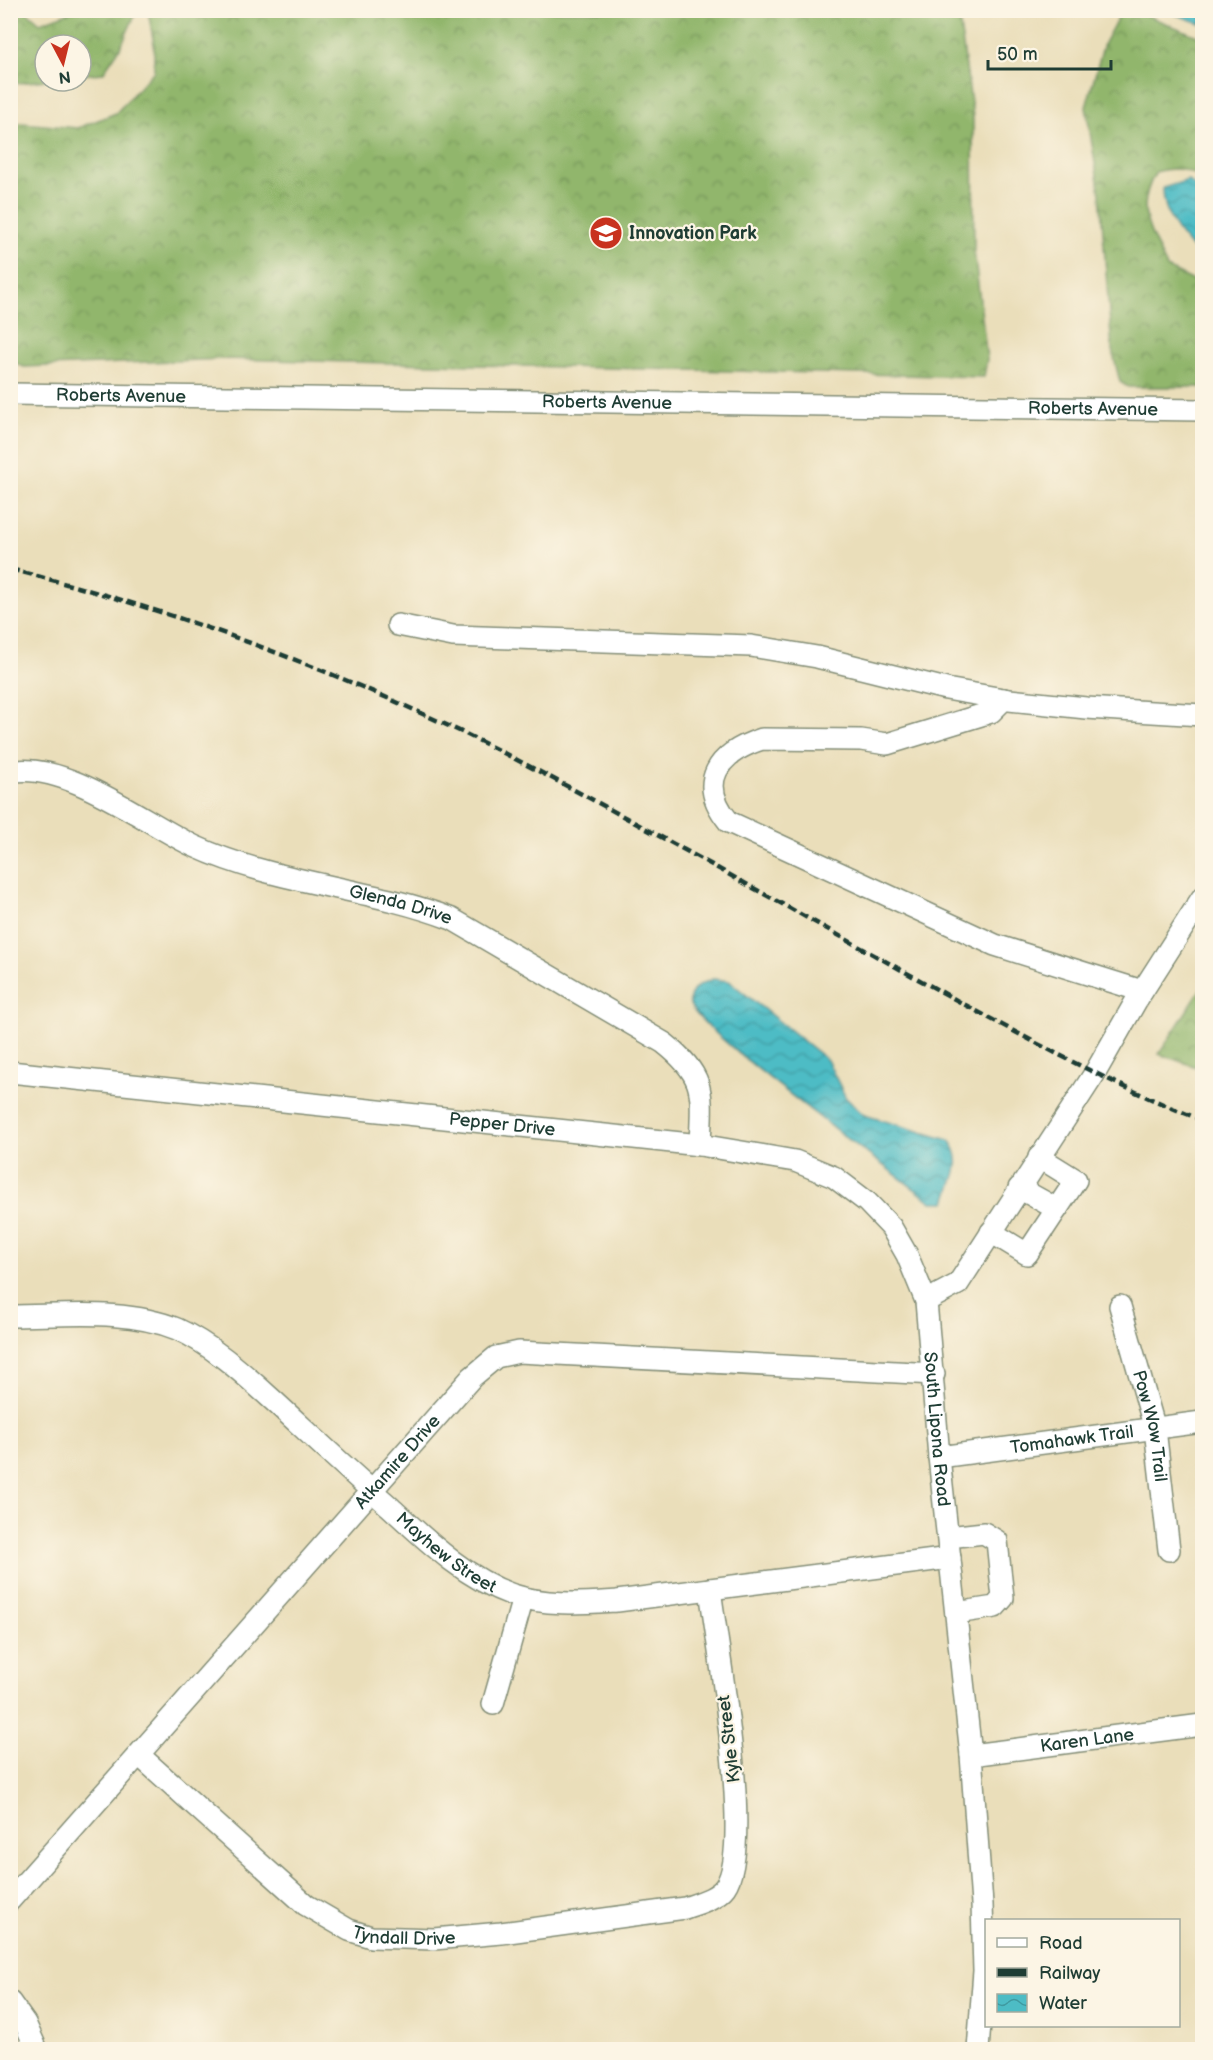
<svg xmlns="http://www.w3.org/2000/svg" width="1213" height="2060" font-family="'Balsamiq Sans',sans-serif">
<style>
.forest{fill:url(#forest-crowns);stroke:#587a50;stroke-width:1.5}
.water{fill:url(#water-waves);stroke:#367c7c;stroke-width:1.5}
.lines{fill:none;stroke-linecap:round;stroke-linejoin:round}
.minor-casing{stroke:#848e77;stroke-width:24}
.minor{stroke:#fff;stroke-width:21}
.rail{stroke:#1f3d34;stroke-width:4.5;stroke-dasharray:9 4.5;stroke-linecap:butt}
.labels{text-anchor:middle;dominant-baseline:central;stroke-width:4.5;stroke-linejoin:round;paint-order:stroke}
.poi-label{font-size:18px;font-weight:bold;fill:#1f3d34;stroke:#fcf5e5;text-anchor:start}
.street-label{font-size:18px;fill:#1f3d34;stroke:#fcf5e5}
</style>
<defs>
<pattern id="forest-crowns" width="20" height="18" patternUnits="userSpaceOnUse" patternTransform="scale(1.5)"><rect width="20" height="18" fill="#91b66c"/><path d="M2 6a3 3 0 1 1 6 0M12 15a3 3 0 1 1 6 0" fill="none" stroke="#76955a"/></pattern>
<pattern id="water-waves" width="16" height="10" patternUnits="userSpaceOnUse" patternTransform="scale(1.5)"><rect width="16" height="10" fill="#4dbcc5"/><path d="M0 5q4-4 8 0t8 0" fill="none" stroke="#3f9aa1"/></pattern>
</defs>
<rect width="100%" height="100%" fill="#fcf5e5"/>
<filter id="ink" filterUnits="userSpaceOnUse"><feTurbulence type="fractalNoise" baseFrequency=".0167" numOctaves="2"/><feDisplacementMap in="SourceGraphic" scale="12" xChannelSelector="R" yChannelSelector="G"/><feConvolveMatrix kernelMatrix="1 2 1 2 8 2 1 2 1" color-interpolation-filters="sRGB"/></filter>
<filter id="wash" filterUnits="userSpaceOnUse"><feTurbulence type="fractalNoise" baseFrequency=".008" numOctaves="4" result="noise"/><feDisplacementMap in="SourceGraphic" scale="24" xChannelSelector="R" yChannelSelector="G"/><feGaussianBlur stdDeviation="1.35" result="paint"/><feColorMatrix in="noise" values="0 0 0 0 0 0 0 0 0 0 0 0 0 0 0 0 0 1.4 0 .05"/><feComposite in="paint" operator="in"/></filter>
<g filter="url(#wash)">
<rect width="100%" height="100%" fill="#eadeba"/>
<path class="forest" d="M 1122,10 L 1136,11 L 1202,38 L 1202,178 C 1186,169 1173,166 1156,172 C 1133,210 1151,231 1167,268 L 1202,285 L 1202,387 L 1128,387 L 1120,382 L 1112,350 L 1100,194 L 1086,107 L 1104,43 Z
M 10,11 L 26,11 L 40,23 L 73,11 L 133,11 L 135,15 L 120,48 L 103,73 L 81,75 L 81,45 L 45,45 L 45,80 L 11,84 Z
M 148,11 L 958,11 L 973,116 L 974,251 L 987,359 L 984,377 L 224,359 L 24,367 L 11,361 L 11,122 L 78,128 L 116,113 L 154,71 L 154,44 Z
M 1202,987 L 1202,1069 L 1159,1054 Z"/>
<path class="water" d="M 1165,11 L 1202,11 L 1202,24 L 1166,11 Z
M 1188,180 L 1202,192 L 1202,257 C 1181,239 1163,217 1163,188 Z
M 713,979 L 729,981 L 827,1060 L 846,1098 L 864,1115 L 949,1140 C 966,1161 953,1178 946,1202 L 932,1202 C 899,1177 695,1028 690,1004 C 688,989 702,983 713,979 Z"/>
</g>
<g filter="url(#ink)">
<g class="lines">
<g class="minor-casing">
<g id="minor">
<path id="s1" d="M 10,394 L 1202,410"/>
<path d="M 398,625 L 453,636 L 751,646 L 817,657 L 946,689 L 1009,700 L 1086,708 L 1202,715"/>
<path d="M 1004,699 L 991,712 L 887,744 L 861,740 L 762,739 C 718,753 696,782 729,822 L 995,945 L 1142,991"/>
<path id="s2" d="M 10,772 C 65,760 145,823 194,846 C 276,884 368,887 452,919 L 664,1043 C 707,1077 702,1093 700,1145"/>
<path id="s3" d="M 10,1072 L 700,1145 L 795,1161 L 834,1177 L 867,1202 L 891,1227 L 907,1255 L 926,1301 L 939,1457 L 971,1755 L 982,1904 L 984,1971 L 978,2050"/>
<path d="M 1019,1188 L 1057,1209"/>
<path d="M 991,1232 L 1027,1254 L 1076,1180 L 1039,1157"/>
<path d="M 926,1301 L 958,1284 L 1095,1073 L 1136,1001 L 1202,898"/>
<path id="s4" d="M 1120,1306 L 1155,1429 L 1169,1550"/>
<path id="s5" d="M 10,1316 C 63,1316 127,1308 177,1329 C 213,1345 246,1376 275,1402 C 313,1437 350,1472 389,1506 C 426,1540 465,1578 513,1595 C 547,1606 583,1603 617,1601 L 950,1558"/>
<path id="s6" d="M 939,1457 L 1202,1422"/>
<path d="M 948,1537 L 984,1533 L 997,1541 L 1003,1598 L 995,1607 L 956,1613"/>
<path d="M 493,1704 L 523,1598"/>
<path id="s7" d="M 139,1755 L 306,1905 L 349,1930 L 371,1937 L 434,1939 L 501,1933 L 685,1908 C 698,1903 716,1899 725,1887 C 754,1847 717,1645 710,1589"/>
<path id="s8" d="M 971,1755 L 1202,1725"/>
<path id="s9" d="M 10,1900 L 472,1377 L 496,1357 L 519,1352 L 934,1374"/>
<path d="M 10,2002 L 25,2023 L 37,2050"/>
</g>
</g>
<use href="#minor" class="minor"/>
<path class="rail" d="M 10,569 C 176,611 335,669 488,745 C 633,819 775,901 918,979 C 1011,1030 1104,1082 1202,1120"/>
</g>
</g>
<defs>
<g id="university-disc" transform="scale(1.725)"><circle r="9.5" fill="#c8321e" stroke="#fcf5e5"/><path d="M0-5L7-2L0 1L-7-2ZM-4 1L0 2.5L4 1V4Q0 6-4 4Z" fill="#fff"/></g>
</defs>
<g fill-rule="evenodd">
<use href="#university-disc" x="606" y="233"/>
</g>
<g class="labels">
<g class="poi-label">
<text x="629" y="233">Innovation Park</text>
</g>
<g class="street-label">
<text stroke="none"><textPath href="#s1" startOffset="111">Roberts Avenue</textPath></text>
<text stroke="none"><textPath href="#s1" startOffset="597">Roberts Avenue</textPath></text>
<text stroke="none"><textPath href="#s1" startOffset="1083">Roberts Avenue</textPath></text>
<text stroke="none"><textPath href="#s2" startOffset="417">Glenda Drive</textPath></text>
<text stroke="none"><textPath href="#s3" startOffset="495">Pepper Drive</textPath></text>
<text stroke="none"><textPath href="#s4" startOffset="124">Pow Wow Trail</textPath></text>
<text stroke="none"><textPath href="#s3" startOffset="1119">South Lipona Road</textPath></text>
<text stroke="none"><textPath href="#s6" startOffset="134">Tomahawk Trail</textPath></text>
<text stroke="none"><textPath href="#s9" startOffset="585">Atkamire Drive</textPath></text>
<text stroke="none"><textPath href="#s5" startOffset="520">Mayhew Street</textPath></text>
<text transform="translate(729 1739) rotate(-97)">Kyle Street</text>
<text stroke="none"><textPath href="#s8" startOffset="117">Karen Lane</textPath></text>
<text stroke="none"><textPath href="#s7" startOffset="330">Tyndall Drive</textPath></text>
</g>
</g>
<rect width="1213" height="2060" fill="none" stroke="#fcf5e5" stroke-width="36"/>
<rect x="985" y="1919" width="195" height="108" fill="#fcf5e5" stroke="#a4ab9e" stroke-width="1.5"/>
<rect x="997" y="1938" width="30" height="9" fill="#ffffff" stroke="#a4ab9e" stroke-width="1.5"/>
<text x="1039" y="1949" font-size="18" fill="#1f3d34">Road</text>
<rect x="997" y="1968" width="30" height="9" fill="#1f3d34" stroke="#a4ab9e" stroke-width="1.5"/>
<text x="1039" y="1979" font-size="18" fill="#1f3d34">Railway</text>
<rect x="997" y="1994" width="30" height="18" fill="url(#water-waves)" stroke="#a4ab9e" stroke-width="1.5"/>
<text x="1039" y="2009" font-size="18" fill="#1f3d34">Water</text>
<g transform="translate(63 63) rotate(173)"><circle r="28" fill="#fcf5e5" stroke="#a4ab9e" stroke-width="1.5"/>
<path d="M0-4.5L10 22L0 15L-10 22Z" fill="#c8321e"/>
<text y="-9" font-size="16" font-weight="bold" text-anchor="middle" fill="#1f3d34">N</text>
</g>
<path d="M988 60v9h123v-9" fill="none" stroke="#1f3d34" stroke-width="3"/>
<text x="997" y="60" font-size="18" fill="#1f3d34" stroke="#fcf5e5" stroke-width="4.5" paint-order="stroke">50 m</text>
</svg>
